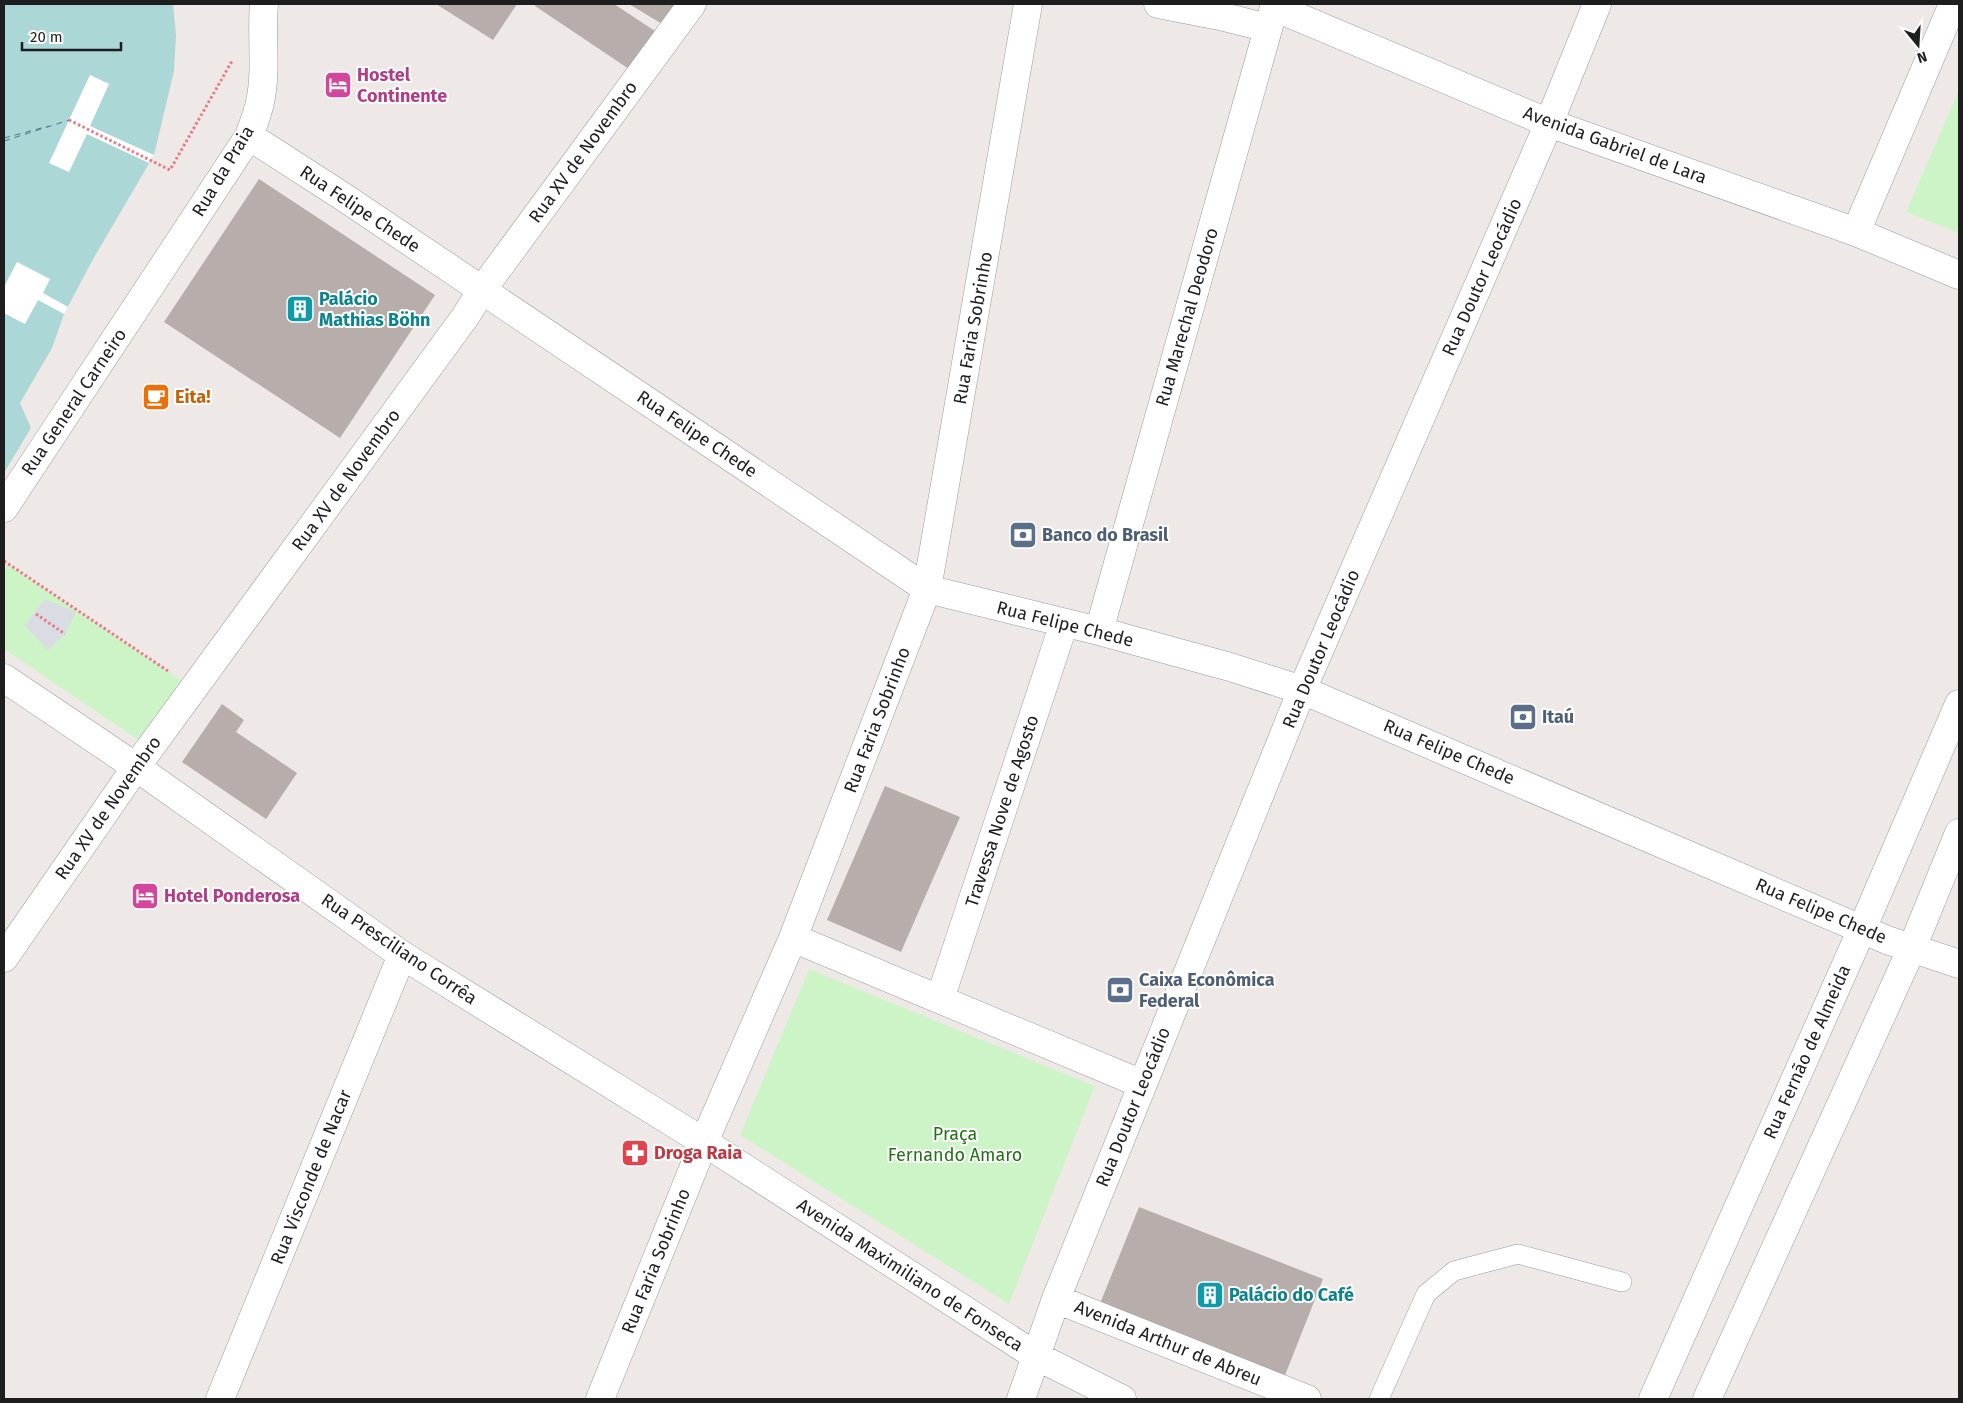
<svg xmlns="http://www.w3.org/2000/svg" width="1963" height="1403" font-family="'Fira Sans',sans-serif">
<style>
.park{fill:#cdf4c7}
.plaza{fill:#dadce4}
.water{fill:#abd7d7}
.pier{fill:#fff}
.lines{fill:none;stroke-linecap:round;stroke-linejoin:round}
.ferry{stroke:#4b7a8e;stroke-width:1;stroke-dasharray:6 5;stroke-linecap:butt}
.building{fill:#b7aeac}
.lane-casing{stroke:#9b9b9b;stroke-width:20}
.street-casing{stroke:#9b9b9b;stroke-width:29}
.path{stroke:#eb7a87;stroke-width:3;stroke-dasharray:2.5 2.5;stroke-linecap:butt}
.lane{stroke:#fff;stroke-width:19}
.street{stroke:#fff;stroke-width:28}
.labels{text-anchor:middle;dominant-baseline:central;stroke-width:4;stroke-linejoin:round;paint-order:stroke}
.hotel-label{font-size:18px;font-weight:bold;fill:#b23c85;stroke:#fff;text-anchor:start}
.street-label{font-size:18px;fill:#1e1e1e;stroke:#fff}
.culture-label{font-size:18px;font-weight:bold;fill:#0d838f;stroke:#fff;text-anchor:start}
.food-label{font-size:18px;font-weight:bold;fill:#c56008;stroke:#fff;text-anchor:start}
.service-label{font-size:18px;font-weight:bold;fill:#4e5e75;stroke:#fff;text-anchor:start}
.park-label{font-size:18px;fill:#237117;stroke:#fff}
.health-label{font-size:18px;font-weight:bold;fill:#be3a42;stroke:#fff;text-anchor:start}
</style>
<rect width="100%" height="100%" fill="#eee9e6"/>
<path class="park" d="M 1959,90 L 1959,233 L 1906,212 Z
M 8,564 L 181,680 L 140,741 L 4,649 L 4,571 Z
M 809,969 L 1095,1086 L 1009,1304 L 740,1135 Z"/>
<path class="plaza" d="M 44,599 L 76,612 L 65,634 L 48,650 L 25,626 Z"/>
<path class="water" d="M 4,4 L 173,4 L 176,35 L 174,71 L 154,155 L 92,261 L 64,314 L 52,348 L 20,403 L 31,428 L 4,473 Z"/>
<path class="pier" d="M 90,75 L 109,84 L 90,126 L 154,155 L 149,163 L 87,134 L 69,172 L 49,163 Z
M 17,262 L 50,279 L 43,293 L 68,307 L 64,314 L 38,300 L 25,324 L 4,313 L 4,287 Z"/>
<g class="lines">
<path class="ferry" d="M 4,138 L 49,126
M 4,141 L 69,120"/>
</g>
<path class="building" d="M 436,4 L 517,4 L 493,40 Z
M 536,4 L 614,4 L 658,33 L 632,71 L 535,6 Z
M 629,4 L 682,4 L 667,27 Z
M 259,179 L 435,295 L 340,438 L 164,322 Z
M 222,704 L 244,720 L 236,732 L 297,773 L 266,819 L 182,762 Z
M 885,786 L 960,817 L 901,952 L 827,920 Z
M 1139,1207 L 1323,1279 L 1282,1383 L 1097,1311 Z"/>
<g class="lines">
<g class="lane-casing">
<path id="lane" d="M 1379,1399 L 1426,1294 L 1454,1271 L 1518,1254 L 1622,1282"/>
</g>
<g class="street-casing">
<path id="street" d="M 1158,4 L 1220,16 L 1268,28
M 1274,7 L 1549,123 L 1856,232 L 1959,275
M 249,136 L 342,196 L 927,589 L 1099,631 L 1230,667 L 1302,690 L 1887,940 L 1959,964
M 1856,232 L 1953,4
M 4,508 L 249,136 C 253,125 258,113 260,102 C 267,70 261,36 264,4
M 1099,631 L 1275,4
M 4,678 L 136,767 L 402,955 L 704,1142 L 1036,1356 L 1122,1399
M 793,938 L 1142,1084
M 4,958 L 136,767 L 465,317 L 482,290 L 692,4
M 940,999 L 1064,623
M 1056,1299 L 1307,1399
M 220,1399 L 402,955
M 600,1399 L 704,1142 L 793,938 L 927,589 L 1028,4
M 1021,1399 L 1056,1299 L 1302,690 L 1549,123 L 1597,4
M 1653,1399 L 1862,929 L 1959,704
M 1707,1399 L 1912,948 L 1959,833"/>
</g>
<path class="path" d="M 69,120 L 170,170 L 232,61
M 4,561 L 168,671
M 36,614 L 65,634"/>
<use href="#lane" class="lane"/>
<use href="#street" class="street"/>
</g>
<defs>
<g id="hotel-square" transform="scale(1.4375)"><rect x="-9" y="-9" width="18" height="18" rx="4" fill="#d1479c" stroke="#fff"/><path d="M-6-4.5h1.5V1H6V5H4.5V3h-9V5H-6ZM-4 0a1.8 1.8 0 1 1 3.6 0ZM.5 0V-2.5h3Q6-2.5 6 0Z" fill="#fff"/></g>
<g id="building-square" transform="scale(1.4375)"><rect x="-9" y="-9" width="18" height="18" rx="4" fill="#0f9aa8" stroke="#fff"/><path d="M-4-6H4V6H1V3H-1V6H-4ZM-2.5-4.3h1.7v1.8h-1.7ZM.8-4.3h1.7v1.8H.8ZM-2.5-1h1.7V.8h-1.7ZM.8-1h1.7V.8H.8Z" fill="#fff"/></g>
<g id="cafe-square" transform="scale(1.4375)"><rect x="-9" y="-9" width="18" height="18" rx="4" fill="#e8710a" stroke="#fff"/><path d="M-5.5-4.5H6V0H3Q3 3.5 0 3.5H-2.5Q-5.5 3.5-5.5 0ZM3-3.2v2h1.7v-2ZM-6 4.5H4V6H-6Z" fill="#fff"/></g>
<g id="bank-square" transform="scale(1.4375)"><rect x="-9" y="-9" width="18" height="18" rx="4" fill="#5c6f8a" stroke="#fff"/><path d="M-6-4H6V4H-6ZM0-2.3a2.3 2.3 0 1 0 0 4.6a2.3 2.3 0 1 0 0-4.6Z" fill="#fff"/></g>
<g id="pharmacy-square" transform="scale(1.4375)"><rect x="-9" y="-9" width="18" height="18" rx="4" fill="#e0444e" stroke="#fff"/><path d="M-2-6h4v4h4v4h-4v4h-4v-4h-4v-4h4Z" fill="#fff"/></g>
</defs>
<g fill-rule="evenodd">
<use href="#hotel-square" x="338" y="85"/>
<use href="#building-square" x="300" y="309"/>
<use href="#cafe-square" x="156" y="397"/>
<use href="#bank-square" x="1023" y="535"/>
<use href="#bank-square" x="1523" y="717"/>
<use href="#hotel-square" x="145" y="896"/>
<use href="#bank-square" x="1120" y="990"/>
<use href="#pharmacy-square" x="635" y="1153"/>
<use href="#building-square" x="1210" y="1295"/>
</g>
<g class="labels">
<g class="hotel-label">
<text x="357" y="75">Hostel<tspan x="357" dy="21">Continente</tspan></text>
<text x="164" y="896">Hotel Ponderosa</text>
</g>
<g class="street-label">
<text transform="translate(1615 145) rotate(20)">Avenida Gabriel de Lara</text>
<text transform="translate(583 152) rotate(-54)">Rua XV de Novembro</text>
<text transform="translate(223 171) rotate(-59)">Rua da Praia</text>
<text transform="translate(360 209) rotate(34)">Rua Felipe Chede</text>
<text transform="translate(1482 277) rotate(-66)">Rua Doutor Leocádio</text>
<text transform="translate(1187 317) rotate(-74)">Rua Marechal Deodoro</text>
<text transform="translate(973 328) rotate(-80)">Rua Faria Sobrinho</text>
<text transform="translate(74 402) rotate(-56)">Rua General Carneiro</text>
<text transform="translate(697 434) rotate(34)">Rua Felipe Chede</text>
<text transform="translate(346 480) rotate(-54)">Rua XV de Novembro</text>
<text transform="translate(1065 624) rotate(14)">Rua Felipe Chede</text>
<text transform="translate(1321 649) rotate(-67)">Rua Doutor Leocádio</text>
<text transform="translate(877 720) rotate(-69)">Rua Faria Sobrinho</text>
<text transform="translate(1449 752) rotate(23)">Rua Felipe Chede</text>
<text transform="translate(108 808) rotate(-55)">Rua XV de Novembro</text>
<text transform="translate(1002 811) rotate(-72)">Travessa Nove de Agosto</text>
<text transform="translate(1821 911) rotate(23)">Rua Felipe Chede</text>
<text transform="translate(399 949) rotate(34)">Rua Presciliano Corrêa</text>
<text transform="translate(1807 1052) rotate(-66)">Rua Fernão de Almeida</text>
<text transform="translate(1133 1107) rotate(-68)">Rua Doutor Leocádio</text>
<text transform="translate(311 1177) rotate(-68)">Rua Visconde de Nacar</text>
<text transform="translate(656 1261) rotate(-68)">Rua Faria Sobrinho</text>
<text transform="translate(910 1275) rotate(33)">Avenida Maximiliano de Fonseca</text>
<text transform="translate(1168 1343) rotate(22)">Avenida Arthur de Abreu</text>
</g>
<g class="culture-label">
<text x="319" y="299">Palácio<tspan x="319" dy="21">Mathias Böhn</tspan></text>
<text x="1229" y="1295">Palácio do Café</text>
</g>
<g class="food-label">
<text x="175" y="397">Eita!</text>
</g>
<g class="service-label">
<text x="1042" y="535">Banco do Brasil</text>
<text x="1542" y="717">Itaú</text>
<text x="1139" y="980">Caixa Econômica<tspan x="1139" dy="21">Federal</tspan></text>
</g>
<g class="park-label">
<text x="955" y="1134">Praça<tspan x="955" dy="21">Fernando Amaro</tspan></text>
</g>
<g class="health-label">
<text x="654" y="1153">Droga Raia</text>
</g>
</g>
<rect width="1963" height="1403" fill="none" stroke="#1e1e1e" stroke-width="10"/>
<g transform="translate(1918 45) rotate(162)" stroke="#ffffff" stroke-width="4" paint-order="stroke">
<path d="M0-4L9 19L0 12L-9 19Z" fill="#1e1e1e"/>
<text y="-8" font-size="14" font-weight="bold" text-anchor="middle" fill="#1e1e1e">N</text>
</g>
<path d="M22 42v8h99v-8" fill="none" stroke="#1e1e1e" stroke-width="2.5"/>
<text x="30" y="42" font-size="15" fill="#1e1e1e" stroke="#ffffff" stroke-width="4" paint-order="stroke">20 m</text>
</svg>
